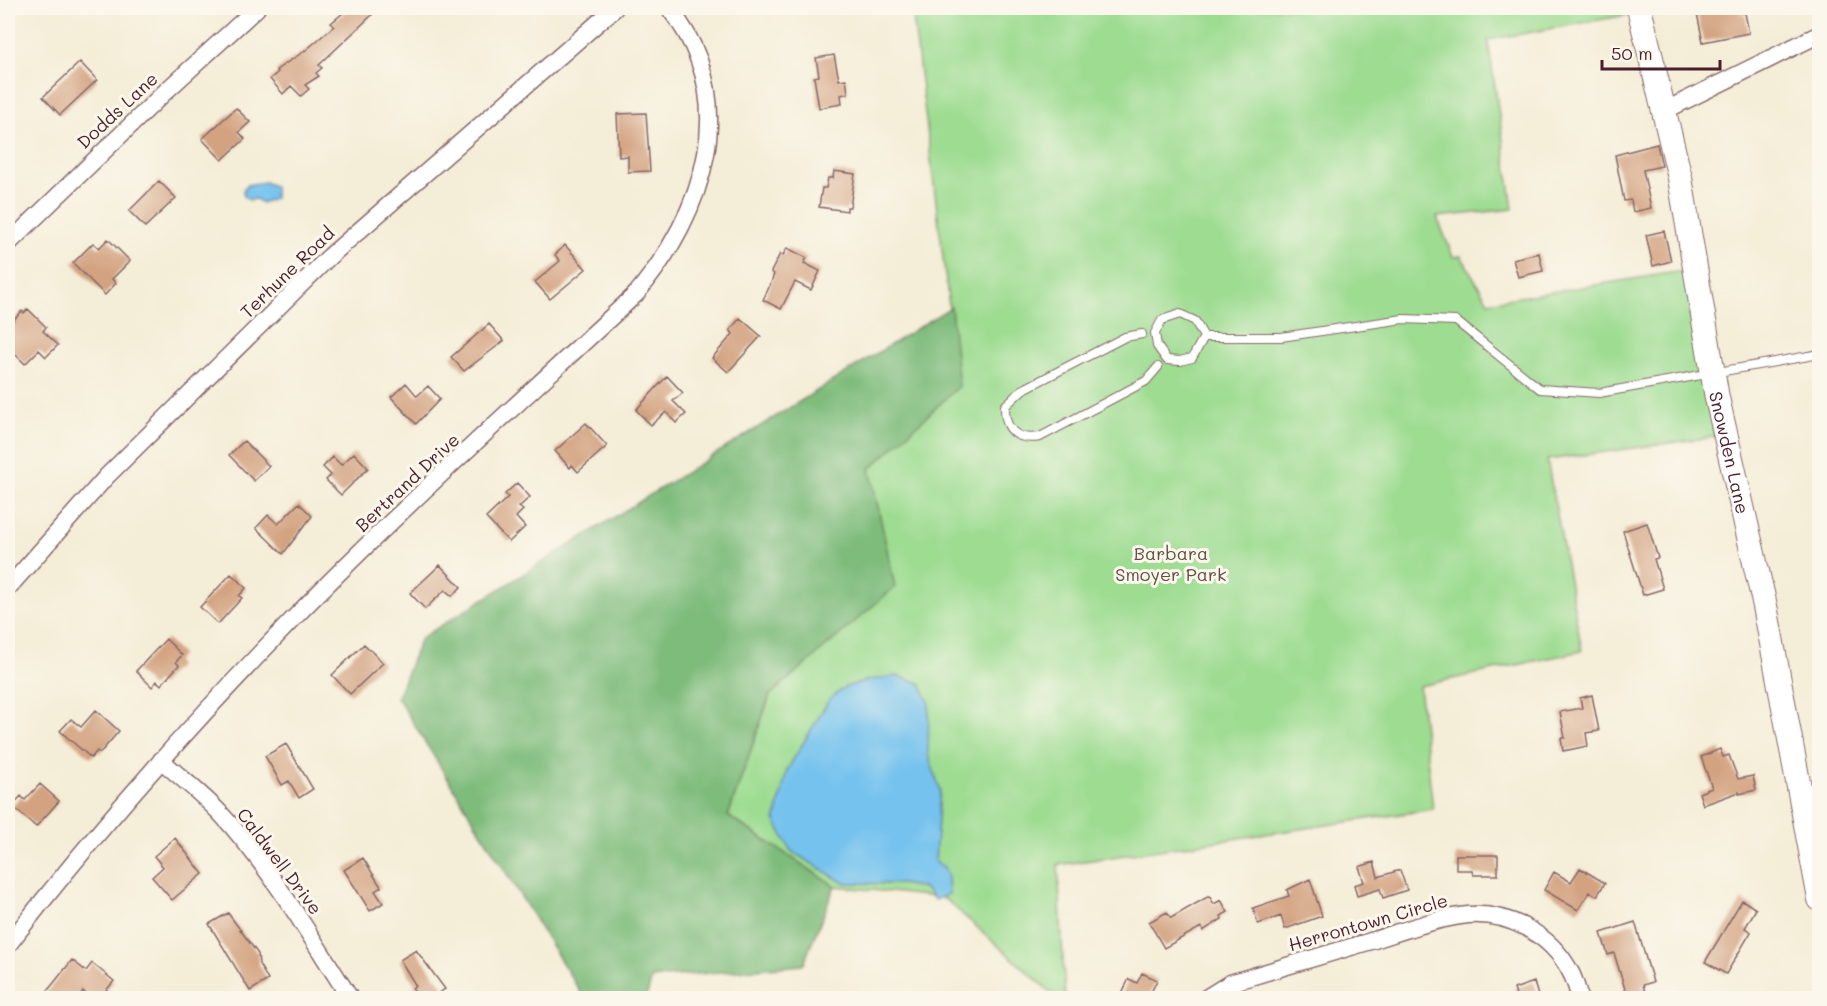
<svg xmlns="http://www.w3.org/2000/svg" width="1827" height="1006" font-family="Mali,sans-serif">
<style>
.green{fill:#9ddc91;stroke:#747e5e;stroke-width:1.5}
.forest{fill:#7ebc7b;stroke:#646e53;stroke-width:1.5}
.water{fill:#74c2ee;stroke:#5f708c;stroke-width:1.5}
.building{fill:#d3a280}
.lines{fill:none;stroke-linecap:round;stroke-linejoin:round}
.lane-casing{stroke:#866767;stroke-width:10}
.street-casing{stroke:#866767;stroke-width:19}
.secondary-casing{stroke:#866767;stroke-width:26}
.lane{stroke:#fff;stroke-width:8}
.street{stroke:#fff;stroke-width:16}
.secondary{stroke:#fff;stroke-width:24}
.labels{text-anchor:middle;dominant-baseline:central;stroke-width:6;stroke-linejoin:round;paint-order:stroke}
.street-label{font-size:18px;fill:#4a1f2b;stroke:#fbf7ec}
.park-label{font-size:18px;fill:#5f4e44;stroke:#fbf7ec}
</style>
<rect width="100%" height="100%" fill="#fbf7ec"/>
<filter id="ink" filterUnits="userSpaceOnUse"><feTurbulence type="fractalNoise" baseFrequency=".0167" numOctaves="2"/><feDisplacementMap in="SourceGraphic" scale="12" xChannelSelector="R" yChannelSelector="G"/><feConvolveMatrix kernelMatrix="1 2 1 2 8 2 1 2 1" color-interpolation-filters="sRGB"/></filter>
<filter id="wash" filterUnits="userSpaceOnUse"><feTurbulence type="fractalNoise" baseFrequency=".008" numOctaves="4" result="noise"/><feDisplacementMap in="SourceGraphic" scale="24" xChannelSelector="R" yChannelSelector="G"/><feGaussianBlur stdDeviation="1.35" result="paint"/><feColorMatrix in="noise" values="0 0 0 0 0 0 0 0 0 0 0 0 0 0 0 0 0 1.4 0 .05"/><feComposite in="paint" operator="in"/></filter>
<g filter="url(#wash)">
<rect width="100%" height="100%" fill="#f4edd7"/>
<path class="green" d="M 912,8 L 1637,8 L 1638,13 L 1488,40 L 1513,209 L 1437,217 L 1453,257 L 1461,256 L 1488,302 L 1695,269 L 1727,435 L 1547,460 L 1582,651 L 1419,686 L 1433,809 L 1058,865 L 1065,998 L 1057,998 L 944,898 L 835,886 L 728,816 L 770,695 L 894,587 L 870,469 L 959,386 Z"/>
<path class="forest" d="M 951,307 L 959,386 L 870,469 L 895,587 L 770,695 L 728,816 L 835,886 L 803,965 L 652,978 L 646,998 L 584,998 L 397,697 L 421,638 Z"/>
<path class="water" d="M 265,182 L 275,187 L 275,198 L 262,203 L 256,199 L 249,200 L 244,196 L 243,190 L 247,185 Z
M 896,676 L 920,683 L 929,702 L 928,754 L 940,789 L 935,862 L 944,867 L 948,877 L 949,894 L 935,900 L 924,888 L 901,884 L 844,883 L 791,851 L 775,821 L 787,770 L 829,700 L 845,687 L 869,680 Z"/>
<g id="blocks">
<path class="building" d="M 349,8 L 365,8 L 372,15 L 319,65 L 322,68 L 316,73 L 319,76 L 305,85 L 309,89 L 301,96 L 291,86 L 283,94 L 270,79 L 278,72 L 276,70 L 306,50 L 334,26 L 331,23 Z
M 1704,8 L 1740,8 L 1741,13 L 1745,13 L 1749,33 L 1703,42 L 1696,9 Z
M 834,55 L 839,80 L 846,79 L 848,93 L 841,95 L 842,104 L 819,108 L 814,77 L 819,76 L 816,58 Z
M 80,62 L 97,80 L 60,115 L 43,97 Z
M 236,108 L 250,122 L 239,132 L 245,139 L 222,160 L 202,139 Z
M 646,113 L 650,171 L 628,172 L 628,156 L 619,157 L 617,114 Z
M 1657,144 L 1662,166 L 1643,170 L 1651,208 L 1633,212 L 1631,200 L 1624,201 L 1615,155 Z
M 834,171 L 855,174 L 850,207 L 847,207 L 847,211 L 819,207 L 822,188 L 826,188 L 828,178 L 833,178 Z
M 159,181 L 176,198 L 145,227 L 129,211 Z
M 1664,231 L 1671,261 L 1653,266 L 1646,235 Z
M 108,239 L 130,261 L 112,279 L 116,283 L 105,295 L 73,263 L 93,243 L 99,248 Z
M 565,245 L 586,269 L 550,299 L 535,282 L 560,261 L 555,255 Z
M 787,248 L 807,258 L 804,263 L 820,271 L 811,290 L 795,282 L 781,309 L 763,300 L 771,283 L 774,274 L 771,272 L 780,254 L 783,255 Z
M 1539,253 L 1543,271 L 1518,277 L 1513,259 Z
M 28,309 L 46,327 L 43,331 L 58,345 L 46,357 L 39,350 L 25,364 L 8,347 L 8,326 L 22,311 L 24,313 Z
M 740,318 L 761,336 L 728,372 L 712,358 L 733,334 L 730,330 Z
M 489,324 L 504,341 L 464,371 L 451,357 Z
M 667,376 L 683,393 L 673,401 L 686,414 L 676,423 L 666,412 L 651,425 L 636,410 Z
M 406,383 L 417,396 L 428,386 L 440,399 L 416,424 L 391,397 Z
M 586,423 L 607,446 L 578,472 L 572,465 L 570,468 L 555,451 Z
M 244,441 L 269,466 L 254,481 L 229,455 Z
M 354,453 L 368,468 L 341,495 L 326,480 L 331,475 L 323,467 L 333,457 L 341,465 Z
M 517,483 L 530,497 L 519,507 L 523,510 L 516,517 L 525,527 L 509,542 L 486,518 L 508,497 L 505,494 Z
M 299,503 L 312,516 L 283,554 L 256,528 L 268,515 L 278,524 Z
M 1647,523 L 1658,558 L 1654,559 L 1663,589 L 1643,595 L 1623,531 Z
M 440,565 L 461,587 L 452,596 L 445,590 L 425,609 L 410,593 Z
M 231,574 L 246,588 L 239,596 L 242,598 L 218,624 L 200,607 Z
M 166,639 L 182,655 L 176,662 L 179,665 L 161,685 L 157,681 L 152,687 L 136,671 Z
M 364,644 L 383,663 L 350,694 L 332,675 Z
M 1592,695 L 1599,731 L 1586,733 L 1588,746 L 1563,751 L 1561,738 L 1565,738 L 1560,712 L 1582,708 L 1580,698 Z
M 96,710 L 119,731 L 100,753 L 97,751 L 91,758 L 60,731 L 71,719 L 81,727 Z
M 286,744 L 313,789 L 299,798 L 289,781 L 282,785 L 265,756 Z
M 1720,749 L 1723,757 L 1729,755 L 1738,779 L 1753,776 L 1756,790 L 1739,794 L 1739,792 L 1703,805 L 1699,793 L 1712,788 L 1701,757 Z
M 40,784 L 59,801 L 36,827 L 12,806 L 21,796 L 25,800 Z
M 175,838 L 203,874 L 172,900 L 152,877 L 163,867 L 154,856 Z
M 1456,855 L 1498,855 L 1498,875 L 1473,875 L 1472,870 L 1456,870 Z
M 363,858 L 381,887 L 375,891 L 383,903 L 370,911 L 344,870 Z
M 1374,862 L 1378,877 L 1400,870 L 1407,890 L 1383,898 L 1380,889 L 1357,896 L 1354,885 L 1364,882 L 1359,867 Z
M 1580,868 L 1605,883 L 1597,896 L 1590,892 L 1578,910 L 1544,890 L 1554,872 L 1571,882 Z
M 1310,879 L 1322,916 L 1285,929 L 1281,916 L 1258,924 L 1253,908 L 1289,896 L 1287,890 Z
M 1209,896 L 1214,904 L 1221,900 L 1228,912 L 1221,916 L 1222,919 L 1203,931 L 1201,927 L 1164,948 L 1149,922 L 1167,912 L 1171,918 Z
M 1742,900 L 1756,909 L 1745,928 L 1751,932 L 1726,974 L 1705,962 Z
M 228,913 L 258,954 L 259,964 L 268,980 L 250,991 L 209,924 Z
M 1635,922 L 1653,982 L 1643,985 L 1647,999 L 1628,999 L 1614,953 L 1608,955 L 1601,933 Z
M 416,950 L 445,989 L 430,999 L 419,999 L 412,988 L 416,986 L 400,960 Z
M 72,960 L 86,971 L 92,963 L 114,981 L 99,999 L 92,999 L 83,991 L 77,999 L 41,999 Z
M 1142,973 L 1157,980 L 1148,999 L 1133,999 L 1122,993 L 1129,979 L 1137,983 Z
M 1534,982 L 1539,999 L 1517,999 L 1514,989 Z"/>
</g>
</g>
<g filter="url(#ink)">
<use href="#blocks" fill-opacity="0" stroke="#866767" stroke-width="1.5"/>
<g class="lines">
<g class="lane-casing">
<path id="lane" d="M 1142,334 L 1125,337 L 1022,390 L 1005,406 C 1004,430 1017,441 1040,437 L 1146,381 L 1158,367
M 1204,337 L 1192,358 L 1180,361 L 1167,360 L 1157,346 L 1155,333 L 1162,320 L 1180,314 L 1195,321 L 1204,337 L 1281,337 L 1403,319 L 1456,321 L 1540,389 L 1599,393 L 1820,354"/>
</g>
<g class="street-casing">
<path id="street" d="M 1664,111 L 1820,34
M 8,244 L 166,91 L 257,8
M 8,588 L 107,476 L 329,257 L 615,8
M 161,760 C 181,778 202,794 220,813 C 271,868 310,936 350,998
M 8,945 C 96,831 192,723 292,620 C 402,507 520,402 636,294 C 704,213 743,100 669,8
M 1206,998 L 1230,983 C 1277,969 1324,955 1371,941 C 1400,932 1430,920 1460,916 C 1504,909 1551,933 1571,973 C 1575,980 1577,990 1580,998"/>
</g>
<g class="secondary-casing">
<g id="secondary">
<path id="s1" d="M 1639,8 L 1680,178 L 1717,398 L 1765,606 L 1820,899"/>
</g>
</g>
<use href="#lane" class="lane"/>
<use href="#street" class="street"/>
<use href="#secondary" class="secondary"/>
</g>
</g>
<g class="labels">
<g class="street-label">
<text transform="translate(117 110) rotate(-43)">Dodds Lane</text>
<text transform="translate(287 272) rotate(-44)">Terhune Road</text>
<text stroke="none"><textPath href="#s1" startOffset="454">Snowden Lane</textPath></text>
<text transform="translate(407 482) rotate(-43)">Bertrand Drive</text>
<text transform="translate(280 861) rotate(53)">Caldwell Drive</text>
<text transform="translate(1368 922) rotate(-16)">Herrontown Circle</text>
</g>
<g class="park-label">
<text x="1171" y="553">Barbara<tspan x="1171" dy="21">Smoyer Park</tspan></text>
</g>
</g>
<rect width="1827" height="1006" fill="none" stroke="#fbf7ec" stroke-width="30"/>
<path d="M1602 60v9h118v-9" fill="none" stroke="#4a1f2b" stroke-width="3"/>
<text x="1611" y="60" font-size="18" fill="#4a1f2b" stroke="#fbf7ec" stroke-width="4.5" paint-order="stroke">50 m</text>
</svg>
